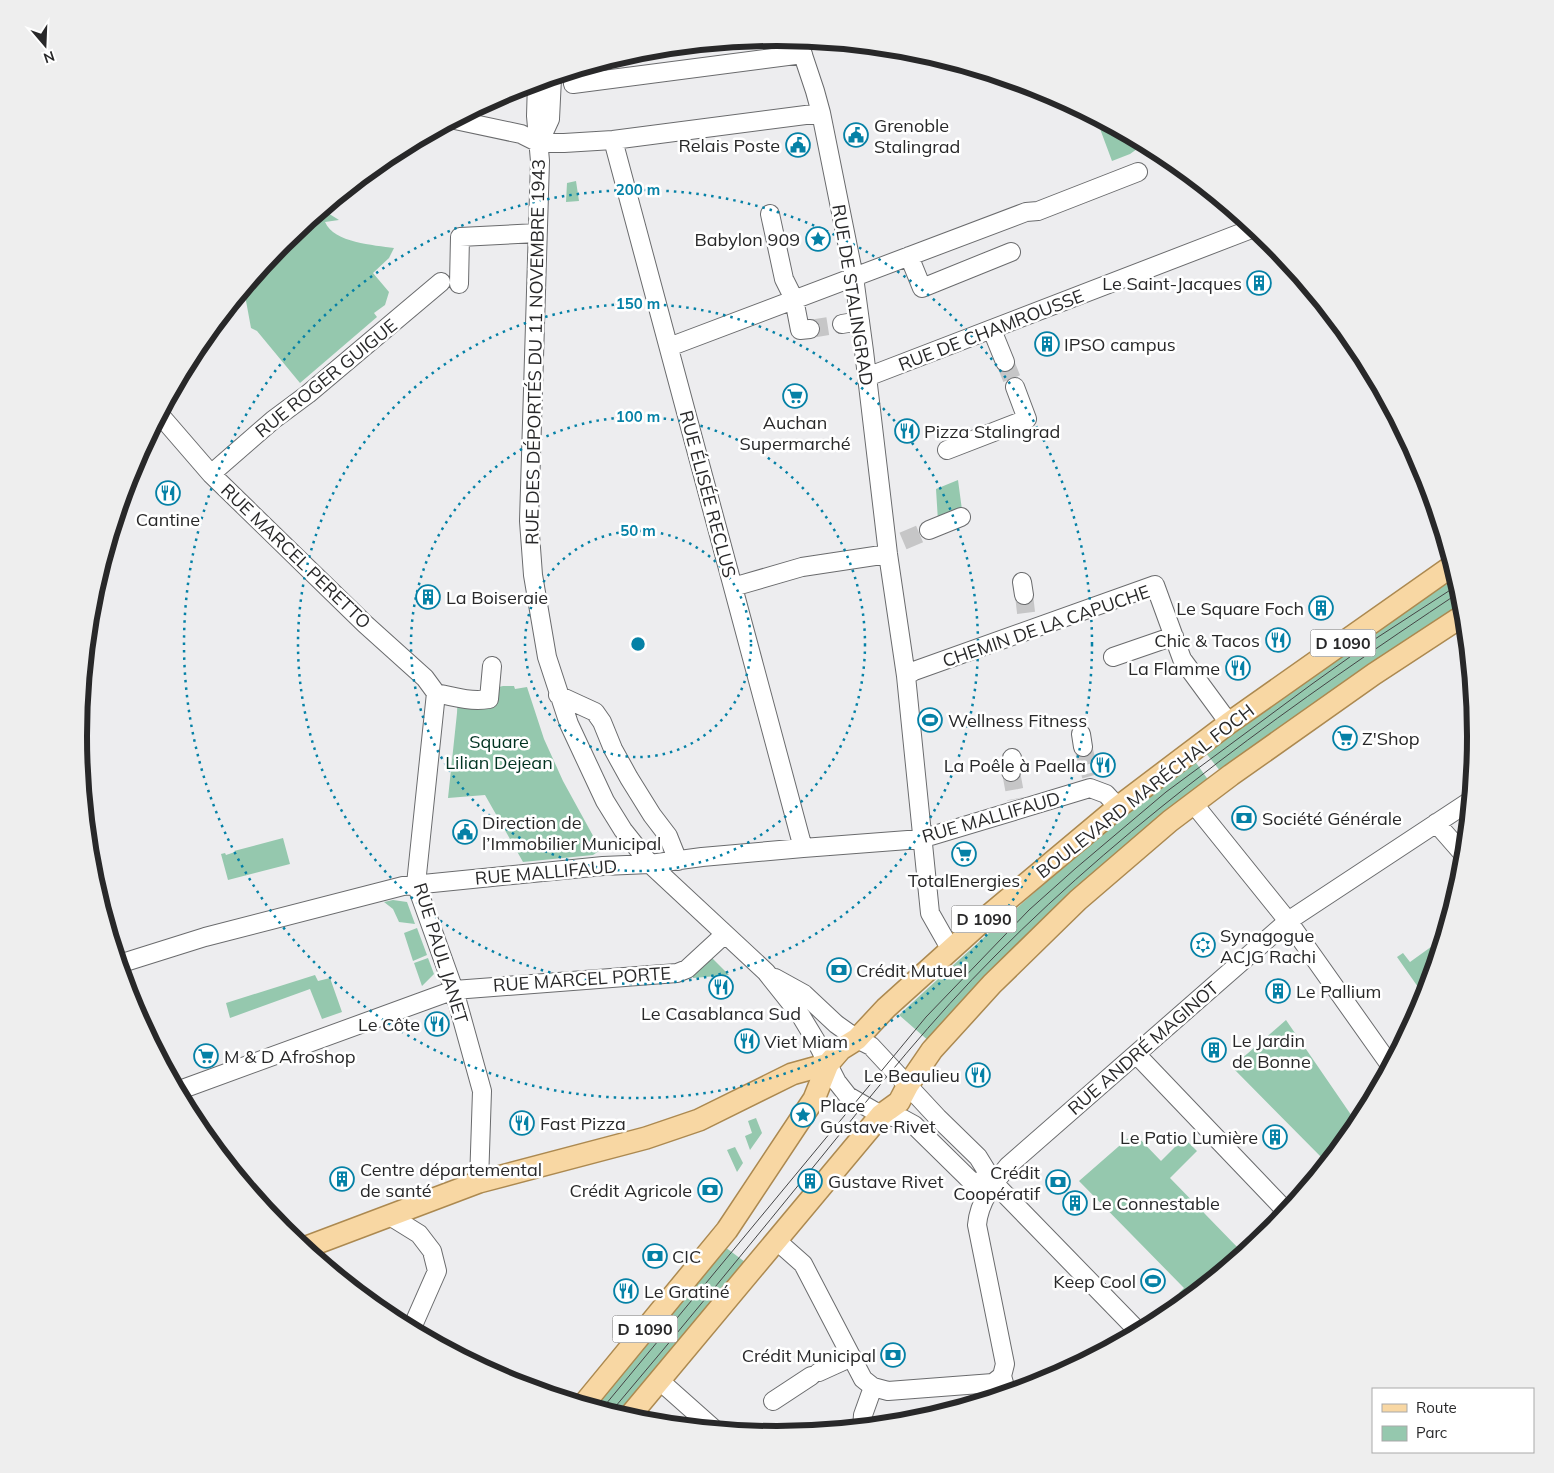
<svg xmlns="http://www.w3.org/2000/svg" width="1554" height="1473" font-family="Mulish,sans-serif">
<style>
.green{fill:#95c8ae}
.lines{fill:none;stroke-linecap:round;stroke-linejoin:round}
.minor-tunnel{stroke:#c6c6c7;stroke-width:18;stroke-dasharray:18 9;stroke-linecap:butt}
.minor-casing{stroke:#6a6b6d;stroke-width:20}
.major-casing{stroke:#ac8950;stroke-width:24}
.minor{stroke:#fff;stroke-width:18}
.major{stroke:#f8d7a3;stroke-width:21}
.tram{stroke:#454546;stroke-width:1}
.ring{fill:none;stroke:#0581a6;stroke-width:2.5;stroke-dasharray:2.5 5}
.labels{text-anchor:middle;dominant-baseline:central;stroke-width:5;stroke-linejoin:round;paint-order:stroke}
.shield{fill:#fff;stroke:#686869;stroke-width:1}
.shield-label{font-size:16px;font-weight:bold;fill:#282829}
.poi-label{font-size:18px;fill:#282829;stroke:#fff;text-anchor:start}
.street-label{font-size:18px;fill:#282829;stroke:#fff}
.park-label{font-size:18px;fill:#003321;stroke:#fff}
.rim{fill:none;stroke:#282829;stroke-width:6}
.centre{fill:#0581a6;stroke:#fff;stroke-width:2.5}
.ring-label{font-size:15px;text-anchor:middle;font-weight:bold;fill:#0581a6;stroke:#fff;stroke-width:5;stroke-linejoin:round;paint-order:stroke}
</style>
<rect width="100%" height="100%" fill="#ededef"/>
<path class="green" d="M 1096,118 L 1113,127 L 1115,131 L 1120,134 L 1123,133 L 1144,144 L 1130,154 L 1112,161 Z
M 576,181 L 579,201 L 566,202 L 567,183 Z
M 323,210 L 339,220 L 325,222 C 334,243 374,245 394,248 L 389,258 L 373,273 L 389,292 L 385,305 L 374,313 L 377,317 L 300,383 L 257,331 L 251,328 L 244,290 L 283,242 Z
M 958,480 L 962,510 L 938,521 L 936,489 Z
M 1455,577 L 1463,603 L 1364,669 L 1221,772 L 1205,752 L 1352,646 Z
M 503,686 L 514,686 L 515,689 L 527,687 L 544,739 L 563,781 L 597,843 L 599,851 L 593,855 L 523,862 L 485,795 L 448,798 L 457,713 L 458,691 L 471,693 Z
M 1194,760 L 1209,781 L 930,1042 L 899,1015 C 994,927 1091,840 1194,760 Z
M 283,838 L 290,864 L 228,880 L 221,854 L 225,853 L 226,855 L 235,852 L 234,851 Z
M 393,900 L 407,902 L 415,924 L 399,922 L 393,909 L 384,902 Z
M 417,928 L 427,955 L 413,961 L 404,933 Z
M 1442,939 L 1425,997 L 1397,957 L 1403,953 L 1410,962 Z
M 711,957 L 729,975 L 693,978 L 693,975 Z
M 428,958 L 434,974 L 422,986 L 414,963 Z
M 315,975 L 318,981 L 330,978 L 342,1012 L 322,1019 L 310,989 L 230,1018 L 226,1003 Z
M 1286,1020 L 1358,1125 L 1327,1163 L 1232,1067 Z
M 756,1118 L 762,1133 L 750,1150 L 745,1136 L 752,1133 L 748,1121 Z
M 1134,1133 L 1161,1161 L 1184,1138 L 1197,1151 L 1170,1178 L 1241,1251 L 1212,1279 L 1186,1301 L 1179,1293 L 1184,1288 L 1079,1181 Z
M 735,1147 L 743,1163 L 737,1172 L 727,1150 Z
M 725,1247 L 745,1262 L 619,1415 L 599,1399 Z"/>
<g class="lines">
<path class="minor-tunnel" d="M 810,329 L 842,324
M 1005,362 L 1015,387
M 903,541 L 929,530
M 1024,595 L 1027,621
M 1083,747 L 1091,776
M 1011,772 L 1016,799"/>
<g class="minor-casing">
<path id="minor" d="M 798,40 L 815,91 L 821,113 L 854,277 L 864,351 L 888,554 L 906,676 L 930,913 L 951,950
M 537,82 L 536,116 L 540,161 L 529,521 L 533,575 L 547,657 L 569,724 L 605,801 L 623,830 L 650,864 L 766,972 L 801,1016 L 816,1041 L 837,1082 L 848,1096 L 881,1115 L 903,1119 L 914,1125 L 971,1181 L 994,1183
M 573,84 L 803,54
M 455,120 L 521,134 L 539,143 L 564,143 L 613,140 L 821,113
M 613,140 L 803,848
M 539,143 L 550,119 L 552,78
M 770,214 L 784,279 L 794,299 L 800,330 L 810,329
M 909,256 L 922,288 L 1011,252
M 459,284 L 460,237 L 537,233
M 842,324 L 860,321
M 992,330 L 1005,362
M 669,347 L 1026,212 L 1038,211 L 1138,172
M 867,377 L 1254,228
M 160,415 L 211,474 L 365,624 L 425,678 L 436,693
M 947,450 L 1027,419 L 1015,387
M 211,474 L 273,420 L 308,394 L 441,282
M 929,530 L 961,517
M 1022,582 L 1024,595
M 733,587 L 802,567 L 888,554
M 1113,657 L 1174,636
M 906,676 L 914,671 L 1155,585 L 1182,659 L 1229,723
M 436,693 L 416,884 L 454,990 L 482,1091 L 479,1182
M 436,693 C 454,697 471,702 489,699 L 492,666
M 558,695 L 595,712 L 602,722 L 613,749 L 629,778 L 652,815 L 668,836 L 678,861
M 1081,734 L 1083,747
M 1011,772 L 1012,758
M 1193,803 L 1288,921 L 1390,1065
M 1436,823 L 1464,855
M 119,964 L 205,937 L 403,886 L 603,866 L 650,864 L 702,857 L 803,848 L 921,839 L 1090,788 L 1106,794 L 1118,807
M 775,978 L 804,994 L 836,1024 L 857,1039 L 871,1046 L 938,1118 L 978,1157 L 994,1183 L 1139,1332
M 1136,1054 L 1287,1212
M 177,1091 L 454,990 L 677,973 L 687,969 L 725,934
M 390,1216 L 419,1234 L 432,1251 L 437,1271 L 411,1330
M 777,1241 L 803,1264 L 863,1379 L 873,1387 L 888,1391 L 993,1383 L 1002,1376
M 819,1372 L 852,1357
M 660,1381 L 714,1429
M 1007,1394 L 1002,1376 L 1005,1364 L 977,1225 C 979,1201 994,1183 1008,1166 L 1288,921 L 1470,801
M 773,1401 L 811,1376
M 862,1427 L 863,1415 L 873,1387"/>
</g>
<g class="major-casing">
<path id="major" d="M 304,1248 L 479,1182 L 646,1138 L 699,1120 L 792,1074 L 828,1064
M 583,1405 L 727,1230 L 814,1099 L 828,1064 L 841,1049 L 857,1039 L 886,1008 L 988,916 L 1118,807 L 1229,723 L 1452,566
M 628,1418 L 881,1115 L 899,1102 L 908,1085 L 932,1050 L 992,984 L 1078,900 L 1170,821 L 1231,775 L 1374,674 L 1464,615"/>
</g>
<use href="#minor" class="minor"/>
<use href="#major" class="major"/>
<path class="tram" d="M 601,1410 L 926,1017 L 1029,910 L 1076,868 L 1166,792 L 1312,684 L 1375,639 L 1458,585
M 610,1413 C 682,1328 753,1241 823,1155 C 878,1087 933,1018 995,956 C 1134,816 1296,701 1460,592"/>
</g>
<g class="ring">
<circle cx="638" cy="644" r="113"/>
<circle cx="638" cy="644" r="227"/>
<circle cx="638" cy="644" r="340"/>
<circle cx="638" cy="644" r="454"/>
</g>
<defs>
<g id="civic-ring" transform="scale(1.25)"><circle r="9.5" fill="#fff" stroke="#0581a6" stroke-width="1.5"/><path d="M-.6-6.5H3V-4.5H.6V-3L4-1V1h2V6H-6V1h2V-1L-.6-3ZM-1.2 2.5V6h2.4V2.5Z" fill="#0581a6"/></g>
<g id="sight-ring" transform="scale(1.25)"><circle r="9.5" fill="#fff" stroke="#0581a6" stroke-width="1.5"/><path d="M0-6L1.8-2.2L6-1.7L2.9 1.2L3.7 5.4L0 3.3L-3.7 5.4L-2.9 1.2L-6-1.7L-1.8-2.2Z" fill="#0581a6"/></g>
<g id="building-ring" transform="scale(1.25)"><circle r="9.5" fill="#fff" stroke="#0581a6" stroke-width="1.5"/><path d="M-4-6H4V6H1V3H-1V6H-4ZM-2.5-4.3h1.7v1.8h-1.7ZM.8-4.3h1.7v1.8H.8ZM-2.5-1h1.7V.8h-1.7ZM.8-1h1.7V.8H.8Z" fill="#0581a6"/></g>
<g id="supermarket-ring" transform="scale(1.25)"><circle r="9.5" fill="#fff" stroke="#0581a6" stroke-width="1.5"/><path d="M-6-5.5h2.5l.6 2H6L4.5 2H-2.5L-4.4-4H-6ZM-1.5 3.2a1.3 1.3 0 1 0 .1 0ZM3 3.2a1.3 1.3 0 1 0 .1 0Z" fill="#0581a6"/></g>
<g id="restaurant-ring" transform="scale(1.25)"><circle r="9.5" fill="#fff" stroke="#0581a6" stroke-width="1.5"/><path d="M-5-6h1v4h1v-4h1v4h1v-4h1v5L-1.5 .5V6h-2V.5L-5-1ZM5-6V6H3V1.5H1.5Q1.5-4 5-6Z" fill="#0581a6"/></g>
<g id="stadium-ring" transform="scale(1.25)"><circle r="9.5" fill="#fff" stroke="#0581a6" stroke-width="1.5"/><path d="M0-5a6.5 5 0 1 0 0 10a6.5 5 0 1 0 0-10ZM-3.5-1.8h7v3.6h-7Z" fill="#0581a6"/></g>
<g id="bank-ring" transform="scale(1.25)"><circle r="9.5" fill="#fff" stroke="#0581a6" stroke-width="1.5"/><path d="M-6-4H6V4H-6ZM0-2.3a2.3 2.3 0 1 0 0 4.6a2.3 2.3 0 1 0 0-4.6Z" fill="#0581a6"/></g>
<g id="synagogue-ring" transform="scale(1.25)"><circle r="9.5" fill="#fff" stroke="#0581a6" stroke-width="1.5"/><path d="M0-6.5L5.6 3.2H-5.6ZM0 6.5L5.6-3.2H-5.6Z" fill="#0581a6"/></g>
</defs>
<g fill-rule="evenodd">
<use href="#civic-ring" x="856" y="135"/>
<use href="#civic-ring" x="798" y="145"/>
<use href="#sight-ring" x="818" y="239"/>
<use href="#building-ring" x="1259" y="283"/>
<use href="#building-ring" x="1047" y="344"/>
<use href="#supermarket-ring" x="795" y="396"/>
<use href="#restaurant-ring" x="907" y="431"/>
<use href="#restaurant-ring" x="168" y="493"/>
<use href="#building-ring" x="428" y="597"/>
<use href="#building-ring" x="1321" y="608"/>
<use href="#restaurant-ring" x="1278" y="640"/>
<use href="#restaurant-ring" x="1238" y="668"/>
<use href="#stadium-ring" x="930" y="720"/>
<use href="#supermarket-ring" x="1345" y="738"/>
<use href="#restaurant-ring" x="1103" y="765"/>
<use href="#bank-ring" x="1244" y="818"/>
<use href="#civic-ring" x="465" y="832"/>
<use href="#supermarket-ring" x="964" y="854"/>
<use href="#synagogue-ring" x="1203" y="945"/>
<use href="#bank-ring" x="839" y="970"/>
<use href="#restaurant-ring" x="721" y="987"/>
<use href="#building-ring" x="1278" y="991"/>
<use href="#restaurant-ring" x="437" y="1024"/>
<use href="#restaurant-ring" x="747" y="1041"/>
<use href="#building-ring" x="1214" y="1050"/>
<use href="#supermarket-ring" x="206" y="1056"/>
<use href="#restaurant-ring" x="978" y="1075"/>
<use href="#sight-ring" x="803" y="1115"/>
<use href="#restaurant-ring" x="522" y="1123"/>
<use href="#building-ring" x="1275" y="1137"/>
<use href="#building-ring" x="342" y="1179"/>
<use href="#building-ring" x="810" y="1181"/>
<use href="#bank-ring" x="1058" y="1182"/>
<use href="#bank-ring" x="710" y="1190"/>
<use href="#building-ring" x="1075" y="1203"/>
<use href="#bank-ring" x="655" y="1256"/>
<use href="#stadium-ring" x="1153" y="1281"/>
<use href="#restaurant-ring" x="626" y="1291"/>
<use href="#bank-ring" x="893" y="1355"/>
</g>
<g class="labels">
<g class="shield">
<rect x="1310.5" y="629.5" width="65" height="27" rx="4"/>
<rect x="951.5" y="905.5" width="65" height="27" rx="4"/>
<rect x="612.5" y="1315.5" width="65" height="27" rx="4"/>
</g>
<g class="shield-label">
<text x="1343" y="643">D 1090</text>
<text x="984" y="919">D 1090</text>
<text x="645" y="1329">D 1090</text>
</g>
<g class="poi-label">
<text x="874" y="125">Grenoble<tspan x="874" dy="21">Stalingrad</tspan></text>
<text x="780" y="145" text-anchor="end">Relais Poste</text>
<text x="800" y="239" text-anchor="end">Babylon 909</text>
<text x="1242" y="283" text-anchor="end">Le Saint-Jacques</text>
<text x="1064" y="344">IPSO campus</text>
<text x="795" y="422" text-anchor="middle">Auchan<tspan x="795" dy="21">Supermarché</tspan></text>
<text x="924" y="431">Pizza Stalingrad</text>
<text x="168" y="519" text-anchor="middle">Cantine</text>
<text x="446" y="597">La Boiseraie</text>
<text x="1304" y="608" text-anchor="end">Le Square Foch</text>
<text x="1260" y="640" text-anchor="end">Chic &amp; Tacos</text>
<text x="1220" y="668" text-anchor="end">La Flamme</text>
<text x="948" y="720">Wellness Fitness</text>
<text x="1362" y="738">Z'Shop</text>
<text x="1086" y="765" text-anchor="end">La Poêle à Paella</text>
<text x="1262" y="818">Société Générale</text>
<text x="482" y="822">Direction de<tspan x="482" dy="21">l’Immobilier Municipal</tspan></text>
<text x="964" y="880" text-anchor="middle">TotalEnergies</text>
<text x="1220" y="935">Synagogue<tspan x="1220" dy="21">ACJG Rachi</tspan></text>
<text x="856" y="970">Crédit Mutuel</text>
<text x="1296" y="991">Le Pallium</text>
<text x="721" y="1013" text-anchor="middle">Le Casablanca Sud</text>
<text x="420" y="1024" text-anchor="end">Le Côte</text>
<text x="1232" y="1040">Le Jardin<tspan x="1232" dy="21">de Bonne</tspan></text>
<text x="764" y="1041">Viet Miam</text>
<text x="224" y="1056">M &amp; D Afroshop</text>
<text x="960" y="1075" text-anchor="end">Le Beaulieu</text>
<text x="820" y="1105">Place<tspan x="820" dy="21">Gustave Rivet</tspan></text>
<text x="540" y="1123">Fast Pizza</text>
<text x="1258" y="1137" text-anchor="end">Le Patio Lumière</text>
<text x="360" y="1169">Centre départemental<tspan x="360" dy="21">de santé</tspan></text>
<text x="1040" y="1172" text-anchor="end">Crédit<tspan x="1040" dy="21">Coopératif</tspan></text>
<text x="828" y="1181">Gustave Rivet</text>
<text x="692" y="1190" text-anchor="end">Crédit Agricole</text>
<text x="1092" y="1203">Le Connestable</text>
<text x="672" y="1256">CIC</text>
<text x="1136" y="1281" text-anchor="end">Keep Cool</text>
<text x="644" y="1291">Le Gratiné</text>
<text x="876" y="1355" text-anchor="end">Crédit Municipal</text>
</g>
<g class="street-label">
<text transform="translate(853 295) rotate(81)">RUE DE STALINGRAD</text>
<text transform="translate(991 330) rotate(-21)">RUE DE CHAMROUSSE</text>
<text transform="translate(535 352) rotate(-89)">RUE DES DÉPORTÉS DU 11 NOVEMBRE 1943</text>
<text transform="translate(326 378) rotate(-39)">RUE ROGER GUIGUE</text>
<text transform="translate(708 494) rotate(75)">RUE ÉLISÉE RECLUS</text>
<text transform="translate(296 556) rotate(44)">RUE MARCEL PERETTO</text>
<text transform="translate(1046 626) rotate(-19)">CHEMIN DE LA CAPUCHE</text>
<text transform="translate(1145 791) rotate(-38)">BOULEVARD MARÉCHAL FOCH</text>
<text transform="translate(991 817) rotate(-16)">RUE MALLIFAUD</text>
<text transform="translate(546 872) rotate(-5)">RUE MALLIFAUD</text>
<text transform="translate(441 953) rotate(73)">RUE PAUL JANET</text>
<text transform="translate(582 979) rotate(-4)">RUE MARCEL PORTE</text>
<text transform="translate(1143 1048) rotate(-41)">RUE ANDRÉ MAGINOT</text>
</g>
<g class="park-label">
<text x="499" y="741">Square<tspan x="499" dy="21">Lilian Dejean</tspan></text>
</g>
</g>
<path d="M0 0H1554V1473H0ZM87 736a690 690 0 1 1 1380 0a690 690 0 1 1-1380 0Z" fill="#eee" fill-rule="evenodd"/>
<path class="rim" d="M87 736a690 690 0 1 1 1380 0a690 690 0 1 1-1380 0Z"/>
<circle cx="638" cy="644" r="8" class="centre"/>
<g class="ring-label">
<text x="638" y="195">200 m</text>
<text x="638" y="309">150 m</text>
<text x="638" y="422">100 m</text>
<text x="638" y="536">50 m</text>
</g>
<rect x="1372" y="1388" width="162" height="65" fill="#ffffff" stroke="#a9a9a9"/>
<rect x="1382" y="1404" width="25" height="8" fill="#f8d7a3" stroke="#a9a9a9"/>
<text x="1416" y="1413" font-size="15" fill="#282829">Route</text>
<rect x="1382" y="1426" width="25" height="15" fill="#95c8ae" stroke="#a9a9a9"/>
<text x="1416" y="1438" font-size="15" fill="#282829">Parc</text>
<g transform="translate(45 45) rotate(161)" stroke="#ffffff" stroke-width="4" paint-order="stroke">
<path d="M0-4L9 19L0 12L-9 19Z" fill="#282829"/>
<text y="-8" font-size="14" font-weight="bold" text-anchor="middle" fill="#282829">N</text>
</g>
</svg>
